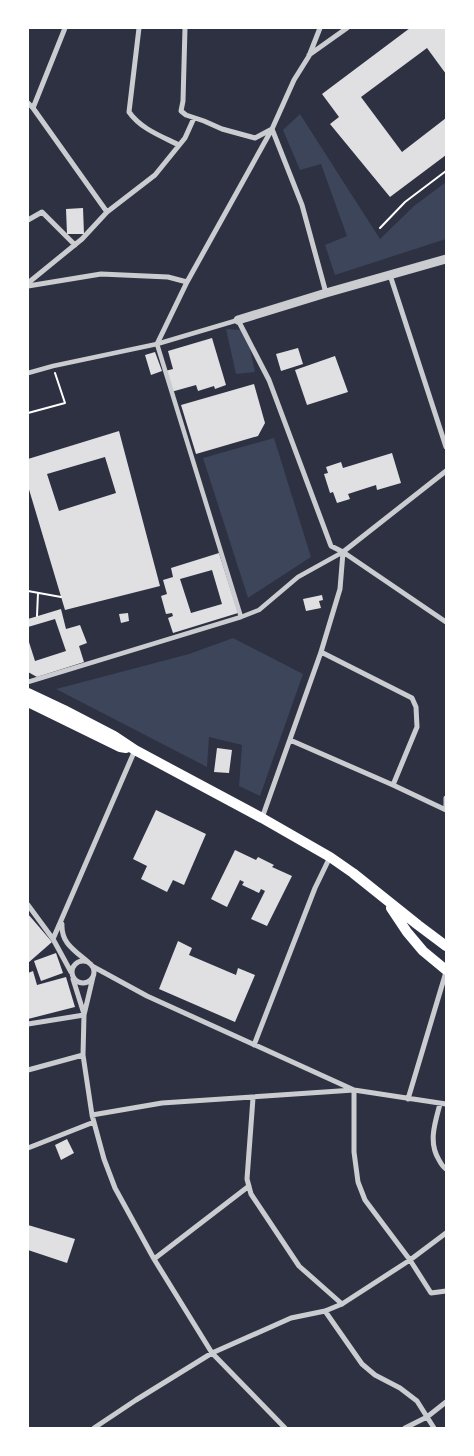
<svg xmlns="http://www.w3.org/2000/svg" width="474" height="1456" font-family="Helvetica,sans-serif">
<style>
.green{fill:#3c4559}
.building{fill:#e0e0e3;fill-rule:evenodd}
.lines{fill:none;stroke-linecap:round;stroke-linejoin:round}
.path{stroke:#fff;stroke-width:2}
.pedestrian{stroke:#caccd0;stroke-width:4.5}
.minor{stroke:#caccd0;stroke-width:5}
.tertiary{stroke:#caccd0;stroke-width:9}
.secondary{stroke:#fff;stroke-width:10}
</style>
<rect width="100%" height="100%" fill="#2d3142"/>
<path class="green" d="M 300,114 L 380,239 L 414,206 L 446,182 L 446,239 L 335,275 L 325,245 L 347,236 L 321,164 L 300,170 L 283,130 Z
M 226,329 L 246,330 L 255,372 L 236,374 Z
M 274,438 L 311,557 L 248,598 L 203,458 Z
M 233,638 L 303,674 L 260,796 L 239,786 L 242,745 L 209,737 L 207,767 L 56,689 L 189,654 Z"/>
<path class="building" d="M 410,28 L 446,28 L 446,74 L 427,48 L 361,97 L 402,152 L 446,118 L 446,155 L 390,197 L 330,124 L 339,117 L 322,94 Z
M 83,208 L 84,234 L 67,234 L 66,209 Z
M 212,338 L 226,385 L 215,389 L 214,386 L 198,391 L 196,385 L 171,392 L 165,371 L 173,369 L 168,351 Z
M 298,348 L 303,364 L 281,371 L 276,354 Z
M 155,352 L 162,371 L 151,375 L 145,355 Z
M 335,356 L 348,392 L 307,405 L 295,370 Z
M 254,384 L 265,423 L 258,436 L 196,454 L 181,405 Z
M 119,431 L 160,586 L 65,610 L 28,486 L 28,459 ZM 105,457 L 116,493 L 59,511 L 47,474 Z
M 392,453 L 401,483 L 377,490 L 376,485 L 348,494 L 350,499 L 337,503 L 333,492 L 330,493 L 324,474 L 328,473 L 326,467 L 341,462 L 343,468 Z
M 219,553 L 238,613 L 173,633 L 168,618 L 173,616 L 172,613 L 166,614 L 161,596 L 167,594 L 163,580 L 173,577 L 171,568 ZM 212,570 L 222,604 L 191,613 L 180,579 Z
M 322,595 L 323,600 L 319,601 L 321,608 L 306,611 L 303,599 Z
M 61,609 L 66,629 L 80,625 L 87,643 L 79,646 L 84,662 L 37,677 L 28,672 L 28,639 L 35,661 L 66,651 L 55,619 L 28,627 L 28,619 Z
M 128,613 L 129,621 L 121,623 L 119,614 Z
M 217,748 L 232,750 L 229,773 L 214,772 Z
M 156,810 L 206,834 L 184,885 L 173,880 L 167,892 L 141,879 L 147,866 L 133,859 Z
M 235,850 L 256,860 L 258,857 L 274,865 L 272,867 L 292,876 L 267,926 L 251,919 L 265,891 L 261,889 L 259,893 L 242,885 L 244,882 L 240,880 L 227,907 L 211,899 Z
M 28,914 L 52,942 L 28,963 Z
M 178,941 L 192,948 L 189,955 L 236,975 L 238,968 L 255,975 L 235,1022 L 159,989 Z
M 56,953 L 63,973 L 41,981 L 34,961 Z
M 33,971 L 37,985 L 66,977 L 75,1007 L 28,1019 L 28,973 Z
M 67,1139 L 74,1153 L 61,1160 L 55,1145 Z
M 28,1225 L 75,1239 L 67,1263 L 28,1250 Z"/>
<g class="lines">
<path class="path" d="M 380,228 L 405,202 L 446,171
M 28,413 L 65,403 L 55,373
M 28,591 L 61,597
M 37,616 L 38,593"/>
<path class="pedestrian" d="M 157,344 L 241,617
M 28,373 L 53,366 L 157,344 L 238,320
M 28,682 L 241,617 L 259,610 L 298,577 L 343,552"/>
<path class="minor" d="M 139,28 L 129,112 C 141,129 161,136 179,145
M 185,28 L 183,101 L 181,111 L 186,115 L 204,121 L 222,129 L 255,138 L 272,129
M 309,55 L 347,28
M 28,103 L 33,108 L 107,212
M 33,108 L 65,28
M 272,129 L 302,205 L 326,293
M 28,220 L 42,212 L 75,245
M 390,275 L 446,447
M 28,283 L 82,239 L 107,212 L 155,175 L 185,138 L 194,118
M 28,286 L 101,274 L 168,277 L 187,282
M 238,320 L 269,380 L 331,546 L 343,552 L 446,622
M 157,344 L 187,282 L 272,129 L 294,80 L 309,56 L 320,28
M 343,552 L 446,471
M 321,652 L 412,698 L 416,707 L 417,727 L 393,785
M 290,740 L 393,785 L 446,810
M 446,809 L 446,798
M 262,818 L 321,652 L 340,589 L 343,552
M 28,905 L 53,939 L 71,972
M 62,924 C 61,943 74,950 88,962
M 53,939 L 135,750
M72 972a11 11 0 1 1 22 0a11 11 0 1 1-22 0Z
M 92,966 L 147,996 L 354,1090 L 354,1152 L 358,1182 L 365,1200 L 410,1260 L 431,1293 L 446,1291
M 93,977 L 84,1015 L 83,1055 L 92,1115 L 104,1159 L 115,1188 L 154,1259 L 212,1353 L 285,1428
M 73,979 L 84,1014
M 28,1024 L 84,1015
M 254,1045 L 315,888 L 330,857
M 28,1070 L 83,1055
M 253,1098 L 247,1179 L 251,1194 L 299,1266 L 342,1304
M 408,1099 L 446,972
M 440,1104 C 435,1123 428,1142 439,1160 C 441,1164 442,1166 446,1169
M 92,1115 L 162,1103 L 354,1090 L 446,1104
M 28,1148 L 94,1122
M 154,1259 L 249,1186
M 325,1311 L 362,1364 L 375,1375 L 400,1388 L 417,1401 L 434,1428
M 94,1428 L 136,1400 L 212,1353 L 291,1318 L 325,1311 L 342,1304 L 410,1260 L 446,1233
M 405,1428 L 427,1417 L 446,1402"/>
<path class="tertiary" d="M 238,320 L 326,293 L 446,259"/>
<path class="secondary" d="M 28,693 L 64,710 L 114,736 L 135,750 L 262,818 L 330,857 L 353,873 L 418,925 L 446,946
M 28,702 L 120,747 L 126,748
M 391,908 L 407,932 L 423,951 L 446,970"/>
</g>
<rect width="474" height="1456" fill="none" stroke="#ffffff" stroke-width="58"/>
</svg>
